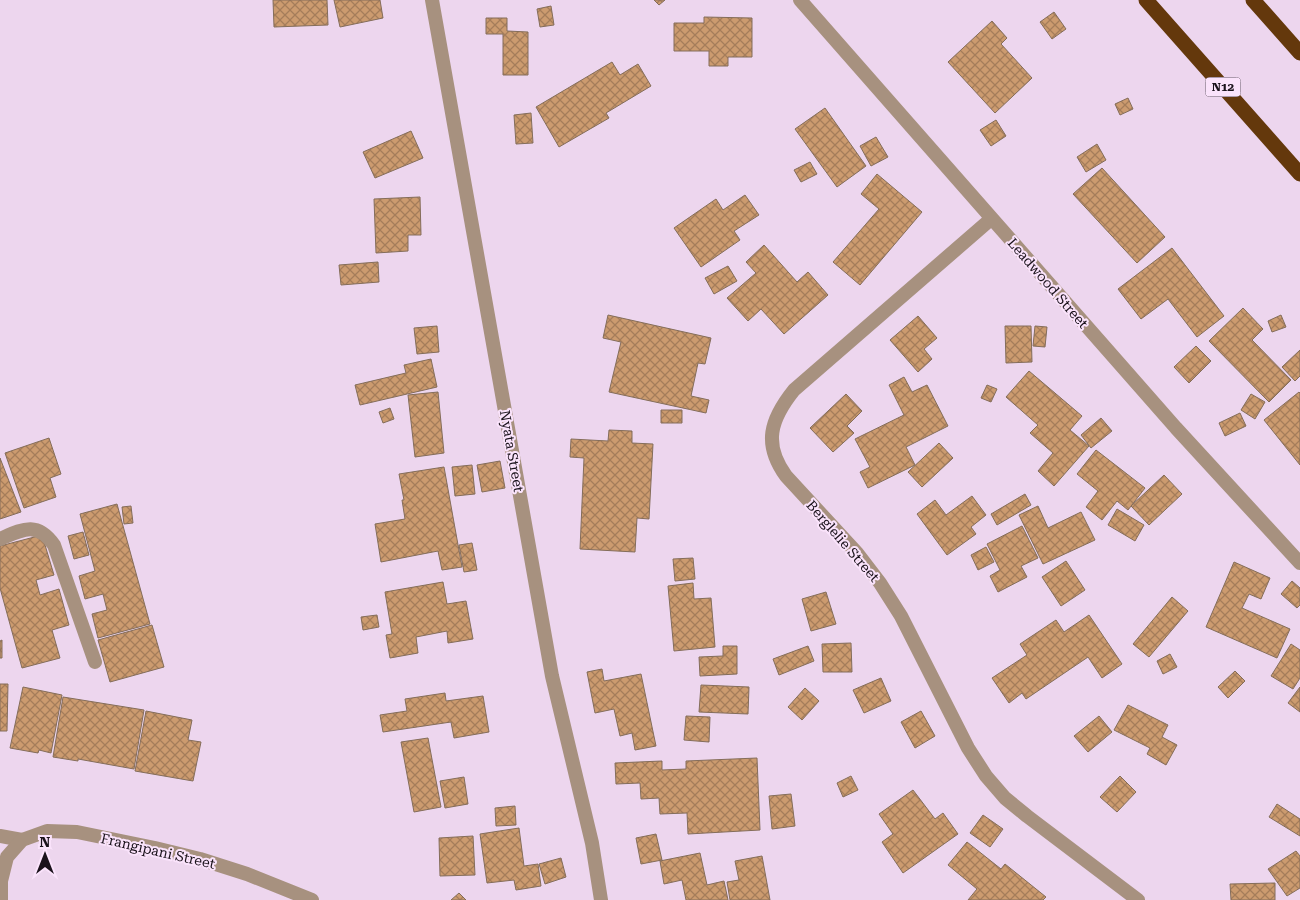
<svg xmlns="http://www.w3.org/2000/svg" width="1300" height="900" font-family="'Roboto Serif',serif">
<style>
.building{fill:url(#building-cross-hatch);stroke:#846d5a}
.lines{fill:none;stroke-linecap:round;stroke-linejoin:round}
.minor{stroke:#a7917f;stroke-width:14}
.tertiary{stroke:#a7917f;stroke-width:14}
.motorway{stroke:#64380c;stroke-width:15}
.labels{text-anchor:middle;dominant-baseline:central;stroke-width:4;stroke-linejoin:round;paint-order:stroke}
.shield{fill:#fae3fb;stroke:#5d515e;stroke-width:1}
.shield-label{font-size:12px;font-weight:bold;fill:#1a121b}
.street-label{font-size:14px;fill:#1a121b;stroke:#fae3fb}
</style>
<defs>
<pattern id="building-cross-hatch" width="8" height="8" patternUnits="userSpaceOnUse" patternTransform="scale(1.25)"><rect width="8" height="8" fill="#cc9b6f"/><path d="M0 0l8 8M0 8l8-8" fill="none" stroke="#a57d5a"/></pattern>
</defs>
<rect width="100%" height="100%" fill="#edd6ee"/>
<path class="building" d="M 273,0 L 327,0 L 328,25 L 274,27 Z
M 334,0 L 380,0 L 383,18 L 340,27 Z
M 654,0 L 665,0 L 659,5 Z
M 551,6 L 554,25 L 540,27 L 537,9 Z
M 1054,12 L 1066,29 L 1052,39 L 1040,22 Z
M 704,17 L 752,18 L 752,57 L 728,57 L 728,66 L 709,66 L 709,51 L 674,51 L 674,23 L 704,23 Z
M 486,18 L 507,18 L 507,31 L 528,32 L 528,75 L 503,75 L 503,34 L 486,34 Z
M 992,21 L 1007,38 L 1001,44 L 1032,78 L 995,113 L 948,62 Z
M 612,62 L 620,75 L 638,64 L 651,86 L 606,113 L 609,118 L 559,147 L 536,107 Z
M 1128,98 L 1133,109 L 1120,115 L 1115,104 Z
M 825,108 L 866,166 L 837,187 L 795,129 Z
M 531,113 L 533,143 L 516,144 L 514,115 Z
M 996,120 L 1006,136 L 991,146 L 980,130 Z
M 411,131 L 423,158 L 375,178 L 363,152 Z
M 876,137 L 888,157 L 871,166 L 860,146 Z
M 1097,144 L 1106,160 L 1086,172 L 1077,157 Z
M 810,162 L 817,174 L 801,182 L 794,170 Z
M 1102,168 L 1165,237 L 1137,263 L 1073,194 Z
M 877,174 L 922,212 L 860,285 L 833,262 L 879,209 L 861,194 Z
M 745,195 L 759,215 L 734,231 L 740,240 L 701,267 L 674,228 L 716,199 L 723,210 Z
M 420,197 L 421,235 L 408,235 L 408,251 L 376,253 L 374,199 Z
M 764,245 L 797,282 L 808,272 L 828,295 L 784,334 L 761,309 L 748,321 L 727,298 L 756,273 L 746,262 Z
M 1172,248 L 1224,316 L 1197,337 L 1168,299 L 1141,319 L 1118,289 Z
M 378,262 L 379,282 L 341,285 L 339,265 Z
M 728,266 L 737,281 L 714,294 L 705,278 Z
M 1243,308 L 1263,329 L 1252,340 L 1291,380 L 1269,402 L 1209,341 Z
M 608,315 L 711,338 L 705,364 L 698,363 L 691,396 L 709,400 L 706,413 L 609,392 L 621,342 L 603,338 Z
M 1281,315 L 1286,327 L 1272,332 L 1268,321 Z
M 918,316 L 937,338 L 924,349 L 932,359 L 918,372 L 890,340 Z
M 437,326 L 439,352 L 417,354 L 414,328 Z
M 1005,326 L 1031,326 L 1032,362 L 1006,363 Z
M 1035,326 L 1047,327 L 1045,347 L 1033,346 Z
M 1196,346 L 1211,361 L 1189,383 L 1174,367 Z
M 1300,350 L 1300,376 L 1295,381 L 1282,367 Z
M 431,359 L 437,387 L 360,405 L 355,385 L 406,373 L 404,365 Z
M 1029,371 L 1082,416 L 1070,430 L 1089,446 L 1054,486 L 1038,471 L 1053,453 L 1030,433 L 1038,425 L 1006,397 Z
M 904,377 L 912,392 L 927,385 L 948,426 L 906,447 L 915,465 L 868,488 L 860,472 L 870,467 L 855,439 L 904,415 L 889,385 Z
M 987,385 L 997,389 L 991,402 L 981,398 Z
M 438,392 L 444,453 L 415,457 L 408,395 Z
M 1299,392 L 1300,393 L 1300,465 L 1264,420 Z
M 846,394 L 862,411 L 847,426 L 854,433 L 833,452 L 810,428 Z
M 1251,394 L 1265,402 L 1255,419 L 1241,410 Z
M 390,408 L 394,419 L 383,423 L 379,412 Z
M 661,410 L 682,410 L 682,423 L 661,423 Z
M 1240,413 L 1246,426 L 1225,436 L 1219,423 Z
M 1101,418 L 1112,431 L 1091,448 L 1081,435 Z
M 609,430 L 632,431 L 632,443 L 653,444 L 649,519 L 637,518 L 635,552 L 580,549 L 584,458 L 570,457 L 571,439 L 608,441 Z
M 49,438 L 61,474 L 50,478 L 56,497 L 24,508 L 5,453 Z
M 939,443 L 953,458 L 922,487 L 908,472 Z
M 1096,450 L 1145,488 L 1128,510 L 1117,501 L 1102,520 L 1086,507 L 1098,491 L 1077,474 Z
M 0,458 L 21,512 L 0,519 Z
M 500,461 L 505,488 L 482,492 L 477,465 Z
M 472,465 L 475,494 L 455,496 L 452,467 Z
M 444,467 L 462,567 L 442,570 L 438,551 L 381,562 L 375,524 L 405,519 L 402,500 L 404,500 L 399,474 Z
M 1164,475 L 1182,494 L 1149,525 L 1131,506 Z
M 1025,494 L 1031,505 L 997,525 L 991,514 Z
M 972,496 L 986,515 L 971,527 L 976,534 L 947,555 L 917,514 L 935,500 L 946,515 Z
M 117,504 L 150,624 L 98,638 L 92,614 L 107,610 L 103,594 L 85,599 L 79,576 L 95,571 L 80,514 Z
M 131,506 L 133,523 L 124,524 L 122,507 Z
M 1038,506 L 1048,528 L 1081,512 L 1095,540 L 1043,564 L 1019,515 Z
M 1117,509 L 1144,525 L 1135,541 L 1108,525 Z
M 1022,526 L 1038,558 L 1021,566 L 1027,577 L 998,592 L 990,576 L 1000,570 L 987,544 Z
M 83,532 L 89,555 L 74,559 L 68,536 Z
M 42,535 L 54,575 L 36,580 L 40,595 L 59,589 L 69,625 L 52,630 L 60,658 L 22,668 L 0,588 L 0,546 Z
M 472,543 L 477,570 L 464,572 L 459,545 Z
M 986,547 L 994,562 L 978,570 L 971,555 Z
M 693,558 L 695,579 L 675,581 L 673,559 Z
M 1066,561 L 1085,590 L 1061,606 L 1042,577 Z
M 1234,562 L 1270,578 L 1261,599 L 1249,594 L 1242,608 L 1290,629 L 1277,658 L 1206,627 Z
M 1292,581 L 1300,588 L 1300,605 L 1297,608 L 1281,594 Z
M 443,582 L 447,604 L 466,601 L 473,639 L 448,643 L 447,631 L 416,637 L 418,653 L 390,658 L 386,635 L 392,634 L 385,592 Z
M 693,583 L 694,599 L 711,598 L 715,647 L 674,651 L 668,586 Z
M 826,592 L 836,624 L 811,631 L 802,599 Z
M 1172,597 L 1188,611 L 1149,657 L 1133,644 Z
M 377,615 L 379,627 L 363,630 L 361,617 Z
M 1089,615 L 1122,664 L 1102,678 L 1088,657 L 1026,699 L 1022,693 L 1009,703 L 992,678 L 1027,655 L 1020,644 L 1056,620 L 1064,632 Z
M 152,625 L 164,667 L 110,682 L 98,640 Z
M 2,640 L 2,658 L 0,658 L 0,641 Z
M 851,643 L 852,672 L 823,672 L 822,644 Z
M 1291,644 L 1300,650 L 1300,678 L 1293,689 L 1271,676 Z
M 723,646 L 737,646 L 737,674 L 700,676 L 699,657 L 723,656 Z
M 808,646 L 814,661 L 779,675 L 773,659 Z
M 1170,654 L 1177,667 L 1163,674 L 1157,661 Z
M 602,669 L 604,681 L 641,674 L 656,746 L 635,750 L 632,733 L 620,736 L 614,709 L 595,713 L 587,672 Z
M 1235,671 L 1245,681 L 1228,698 L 1218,687 Z
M 881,678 L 891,701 L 864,713 L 853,690 Z
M 0,684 L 8,684 L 7,731 L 0,731 Z
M 701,685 L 749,687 L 748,714 L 699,712 Z
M 23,687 L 62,695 L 51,753 L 39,750 L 38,753 L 10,748 Z
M 1300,687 L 1300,712 L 1288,703 Z
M 805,688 L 819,701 L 802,720 L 788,707 Z
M 445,693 L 446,701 L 483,696 L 489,732 L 454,738 L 451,722 L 383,732 L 380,715 L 407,711 L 405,699 Z
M 63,697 L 144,710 L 134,769 L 78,759 L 78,761 L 53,757 Z
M 1128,705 L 1168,725 L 1162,737 L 1177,745 L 1166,765 L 1147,754 L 1150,748 L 1114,730 Z
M 146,711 L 192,720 L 188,740 L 201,742 L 193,781 L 135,771 Z
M 921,711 L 935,736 L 915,748 L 901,722 Z
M 686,716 L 710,717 L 709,742 L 684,740 Z
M 1099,716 L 1112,732 L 1088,752 L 1074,736 Z
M 428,738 L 441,807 L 414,812 L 401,742 Z
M 757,758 L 760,830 L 688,834 L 687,813 L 660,814 L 659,798 L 641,799 L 640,783 L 616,784 L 615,763 L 662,761 L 662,770 L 686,769 L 686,761 Z
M 851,776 L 858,790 L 843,797 L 837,783 Z
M 1120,776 L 1136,792 L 1117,812 L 1100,797 Z
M 464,777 L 468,804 L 445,808 L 440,781 Z
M 913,790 L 935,819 L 943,813 L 958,834 L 903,873 L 882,842 L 893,834 L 879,814 Z
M 791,794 L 795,826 L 772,829 L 769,796 Z
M 1277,804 L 1300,819 L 1300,836 L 1269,817 Z
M 515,806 L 516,825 L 496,826 L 495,808 Z
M 983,815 L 1003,829 L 990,847 L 970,833 Z
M 519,828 L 524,866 L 538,864 L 541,886 L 516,890 L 514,880 L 487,883 L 480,834 Z
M 656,834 L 662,860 L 641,864 L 636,838 Z
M 473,836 L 475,875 L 440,876 L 439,838 Z
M 967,842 L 1001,869 L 1005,864 L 1046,897 L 1043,900 L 968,900 L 977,889 L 948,865 Z
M 1296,851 L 1300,856 L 1300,888 L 1287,896 L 1268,869 Z
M 700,853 L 707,885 L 724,881 L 728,900 L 686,900 L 682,880 L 664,884 L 660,861 Z
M 762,856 L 770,900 L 730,900 L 727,882 L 739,880 L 735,861 Z
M 561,858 L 566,877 L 545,884 L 539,864 Z
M 1275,883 L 1275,900 L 1231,900 L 1230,884 Z
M 459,893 L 466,900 L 451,900 Z"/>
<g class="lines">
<path class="minor" d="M 432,0 L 552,676 L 592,843 L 601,900
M 800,0 L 1176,428 L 1300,563
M 991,219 L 794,390 C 770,420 763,444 786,476 L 857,553 L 880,583 L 901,616 L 968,748 L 986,776 L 1005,798 L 1027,816 L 1138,900
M 0,539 C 23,529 37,521 54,545 L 95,662
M 0,836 L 22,840"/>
<path class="tertiary" d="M 1,900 L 1,881 L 7,857 L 22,840 L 47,831 L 77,832 L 155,848 L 200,859 L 247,874 L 312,900"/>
<path class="motorway" d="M 1146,0 L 1300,174
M 1253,0 L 1300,53"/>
</g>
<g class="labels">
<rect class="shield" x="1205.5" y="77.5" width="35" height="19" rx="4"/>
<g class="shield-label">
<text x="1223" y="87">N12</text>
</g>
<g class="street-label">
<text transform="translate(1048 283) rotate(49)">Leadwood Street</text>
<text transform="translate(512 451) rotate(80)">Nyata Street</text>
<text transform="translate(843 541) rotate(49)">Berglelie Street</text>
<text transform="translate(158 851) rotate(13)">Frangipani Street</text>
</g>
</g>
<g transform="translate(45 855)" stroke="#fae3fb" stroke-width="4" paint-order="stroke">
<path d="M0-4L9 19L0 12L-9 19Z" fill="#1a121b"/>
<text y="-8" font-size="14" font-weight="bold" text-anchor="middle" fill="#1a121b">N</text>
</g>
</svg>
